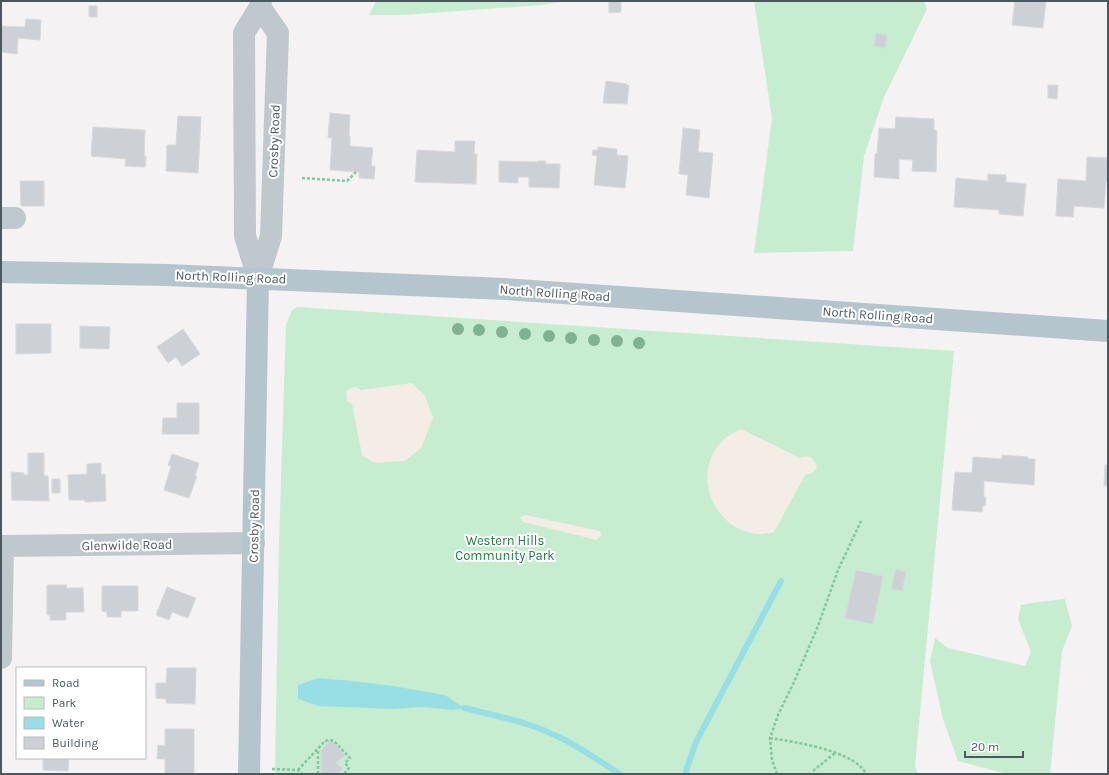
<svg xmlns="http://www.w3.org/2000/svg" width="1109" height="775" font-family="Karla,sans-serif">
<style>
.green{fill:#c6edd0}
.sand{fill:#f3ede5}
.water{fill:#97dfe5}
.lines{fill:none;stroke-linecap:round;stroke-linejoin:round}
.stream{stroke:#97dfe5;stroke-width:6}
.building{fill:#cdd0d4;stroke:#d7d9dd}
.path{stroke:#81c89b;stroke-width:2.5;stroke-dasharray:3 2;stroke-linecap:butt}
.minor{stroke:#bfc8cd;stroke-width:22}
.major{stroke:#b5c5ce;stroke-width:22}
.tree{fill:#80b192}
.labels{text-anchor:middle;dominant-baseline:central;stroke-width:4;stroke-linejoin:round;paint-order:stroke}
.street-label{font-size:13px;fill:#4b585e;stroke:#fff}
.park-label{font-size:13px;fill:#217b42;stroke:#fff}
</style>
<rect width="100%" height="100%" fill="#f4f2f3"/>
<path class="green" d="M 376,1 L 566,1 L 542,5 L 403,15 L 369,15 Z
M 754,1 L 924,1 L 927,9 L 884,97 L 864,156 L 853,251 L 754,253 L 772,118 Z
M 297,307 L 954,351 L 915,766 L 918,774 L 275,774 L 279,543 L 286,325 L 292,310 Z
M 1065,599 L 1072,626 L 1062,651 L 1050,774 L 1007,774 L 958,761 L 943,719 L 930,661 L 935,638 L 948,648 L 1025,666 L 1031,652 L 1018,619 L 1021,605 L 1038,602 Z"/>
<path class="sand" d="M 412,383 L 425,396 L 433,418 L 421,448 L 405,461 L 374,463 L 362,455 L 352,404 L 347,401 L 346,391 L 351,388 L 356,387 L 361,390 Z
M 741,429 L 800,458 C 809,454 814,458 817,467 C 814,472 812,474 805,475 L 774,532 C 766,534 756,535 747,532 C 709,520 693,470 723,440 C 729,435 735,432 741,429 Z
M 525,515 L 600,531 L 601,536 L 597,540 L 523,522 L 520,517 Z"/>
<path class="water" d="M 318,678 L 352,681 L 393,686 L 445,695 L 464,708 L 453,710 L 422,707 L 393,709 L 318,706 L 298,699 L 298,685 Z"/>
<g class="lines">
<path class="stream" d="M 464,708 C 493,715 523,721 550,733 C 575,743 597,760 620,774
M 685,774 L 696,742 L 781,581"/>
</g>
<path class="building" d="M 621,1 L 621,12 L 609,13 L 609,2 Z
M 1015,1 L 1046,1 L 1043,28 L 1012,25 Z
M 89,6 L 97,6 L 97,17 L 89,17 Z
M 26,19 L 41,20 L 40,40 L 18,38 L 17,54 L 1,52 L 1,26 L 25,27 Z
M 876,33 L 887,35 L 885,48 L 874,46 Z
M 606,81 L 627,84 L 626,85 L 629,85 L 627,104 L 603,103 Z
M 1048,85 L 1058,85 L 1057,99 L 1048,98 Z
M 330,113 L 350,115 L 349,136 L 350,136 L 350,146 L 373,148 L 371,166 L 375,166 L 374,179 L 359,178 L 359,172 L 330,170 L 332,138 L 328,138 Z
M 178,116 L 201,117 L 198,173 L 166,171 L 167,145 L 176,145 Z
M 896,117 L 934,119 L 934,130 L 937,131 L 936,172 L 912,171 L 913,160 L 899,159 L 899,179 L 874,177 L 875,154 L 877,154 L 879,128 L 895,129 Z
M 93,127 L 145,130 L 144,156 L 146,156 L 145,167 L 125,166 L 126,159 L 91,156 Z
M 683,128 L 700,130 L 698,152 L 713,153 L 709,198 L 686,195 L 688,175 L 679,174 Z
M 455,141 L 475,141 L 474,154 L 477,154 L 476,184 L 415,182 L 417,150 L 455,152 Z
M 598,147 L 617,149 L 617,155 L 628,156 L 625,188 L 594,185 L 597,156 L 592,155 L 593,150 L 598,150 Z
M 1087,157 L 1108,158 L 1107,175 L 1108,175 L 1108,182 L 1106,182 L 1104,208 L 1074,206 L 1073,217 L 1056,216 L 1058,179 L 1086,181 Z
M 499,161 L 537,162 L 537,161 L 546,161 L 545,164 L 560,164 L 559,188 L 529,187 L 529,177 L 518,177 L 518,183 L 499,182 Z
M 988,174 L 1006,175 L 1006,182 L 1026,184 L 1023,216 L 999,214 L 999,210 L 954,207 L 956,178 L 988,181 Z
M 20,181 L 44,181 L 44,206 L 21,206 Z
M 16,324 L 51,324 L 51,353 L 16,354 Z
M 80,326 L 110,327 L 109,349 L 80,348 Z
M 183,329 L 200,354 L 182,366 L 176,357 L 168,363 L 157,347 Z
M 177,403 L 199,403 L 199,434 L 162,434 L 163,418 L 177,418 Z
M 28,453 L 44,453 L 44,476 L 48,476 L 49,501 L 12,500 L 11,472 L 24,473 L 24,475 L 28,475 Z
M 172,454 L 199,463 L 195,476 L 197,476 L 189,498 L 164,490 L 171,466 L 168,465 Z
M 1002,455 L 1028,457 L 1028,459 L 1035,459 L 1034,485 L 984,481 L 984,497 L 986,497 L 985,506 L 983,506 L 982,512 L 952,510 L 955,472 L 972,473 L 973,457 L 1002,459 Z
M 101,463 L 101,475 L 105,474 L 106,501 L 85,502 L 85,500 L 69,500 L 68,475 L 87,474 L 87,464 Z
M 1105,465 L 1108,465 L 1108,486 L 1104,486 Z
M 52,479 L 60,479 L 60,493 L 52,493 Z
M 896,569 L 906,572 L 902,591 L 891,589 Z
M 856,570 L 883,576 L 873,624 L 845,618 Z
M 47,585 L 67,585 L 66,588 L 83,588 L 84,612 L 66,612 L 66,620 L 50,620 L 50,615 L 47,615 Z
M 102,586 L 138,586 L 138,611 L 121,611 L 121,617 L 107,617 L 107,612 L 102,611 Z
M 167,587 L 196,598 L 188,618 L 172,612 L 169,620 L 156,615 Z
M 167,668 L 196,668 L 195,704 L 166,703 L 166,699 L 156,698 L 156,683 L 166,683 Z
M 165,729 L 194,729 L 194,774 L 165,774 L 165,759 L 157,759 L 158,745 L 165,746 Z
M 331,740 L 345,755 L 336,763 L 343,769 L 338,774 L 321,774 L 321,750 Z
M 43,758 L 69,758 L 68,771 L 43,770 Z"/>
<g class="lines">
<path class="path" d="M 302,178 L 347,181 L 356,172
M 770,738 C 795,742 842,749 861,767 C 863,769 865,772 867,774
M 272,769 L 298,770 L 302,774
M 298,770 L 325,741 L 330,740 L 334,741 L 350,758 L 345,763 L 349,768 L 344,774
M 813,771 L 835,753
M 318,774 L 318,750
M 777,774 L 772,760 L 770,738 L 778,715 L 794,682 L 818,626 L 838,570 L 861,521"/>
<path class="minor" d="M 1,218 L 15,218
M 258,278 L 245,236 L 244,33 L 260,7 L 261,1
M 258,278 L 271,236 L 278,33 L 260,7
M 1,546 L 254,543
M 1,658 L 3,546"/>
<path class="major" d="M 1,272 L 167,275 L 505,289 L 1108,331
M 249,774 L 258,278"/>
</g>
<g class="tree">
<circle cx="458" cy="329" r="6"/>
<circle cx="479" cy="330" r="6"/>
<circle cx="502" cy="332" r="6"/>
<circle cx="525" cy="334" r="6"/>
<circle cx="549" cy="336" r="6"/>
<circle cx="571" cy="338" r="6"/>
<circle cx="594" cy="340" r="6"/>
<circle cx="617" cy="341" r="6"/>
<circle cx="639" cy="343" r="6"/>
</g>
<g class="labels">
<g class="street-label">
<text transform="translate(274 141) rotate(-88)">Crosby Road</text>
<text transform="translate(231 277) rotate(2)">North Rolling Road</text>
<text transform="translate(555 293) rotate(4)">North Rolling Road</text>
<text transform="translate(878 315) rotate(4)">North Rolling Road</text>
<text transform="translate(254 526) rotate(-89)">Crosby Road</text>
<text transform="translate(127 545) rotate(-1)">Glenwilde Road</text>
</g>
<g class="park-label">
<text x="505" y="540">Western Hills<tspan x="505" dy="15">Community Park</tspan></text>
</g>
</g>
<rect width="1109" height="775" fill="none" stroke="#4b585e" stroke-width="4"/>
<rect x="16" y="667" width="130" height="92" fill="#ffffff" stroke="#b7bcbf"/>
<rect x="24" y="680" width="20" height="6" fill="#b5c5ce" stroke="#b7bcbf"/>
<text x="52" y="687" font-size="12" fill="#4b585e">Road</text>
<rect x="24" y="697" width="20" height="12" fill="#c6edd0" stroke="#b7bcbf"/>
<text x="52" y="707" font-size="12" fill="#4b585e">Park</text>
<rect x="24" y="717" width="20" height="12" fill="#97dfe5" stroke="#b7bcbf"/>
<text x="52" y="727" font-size="12" fill="#4b585e">Water</text>
<rect x="24" y="737" width="20" height="12" fill="#cdd0d4" stroke="#b7bcbf"/>
<text x="52" y="747" font-size="12" fill="#4b585e">Building</text>
<path d="M965 751v6h58v-6" fill="none" stroke="#4b585e" stroke-width="2"/>
<text x="971" y="751" font-size="12" fill="#4b585e" stroke="#ffffff" stroke-width="3" paint-order="stroke">20 m</text>
</svg>
